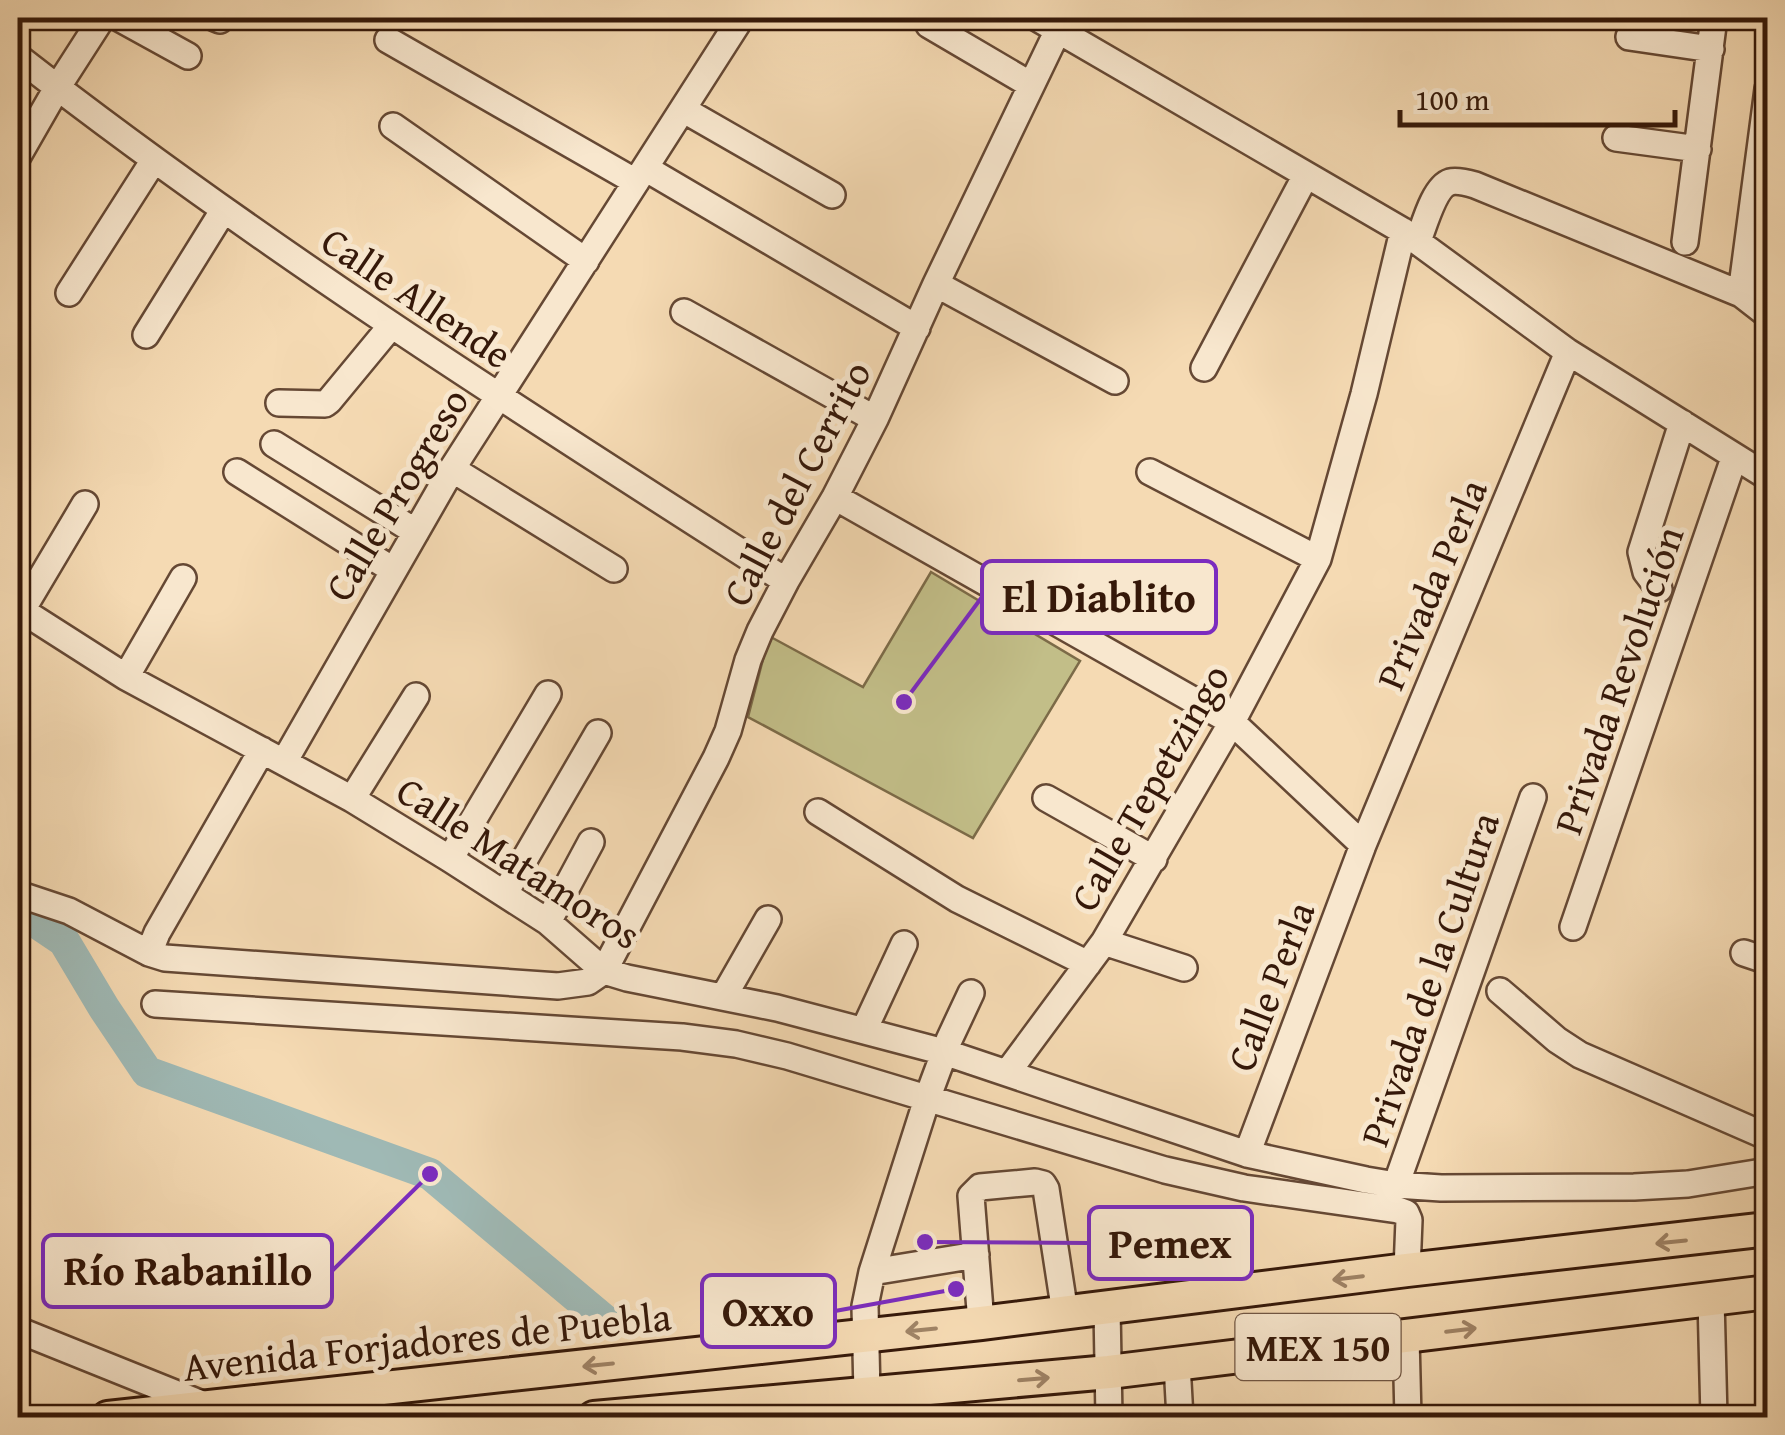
<svg xmlns="http://www.w3.org/2000/svg" width="1785" height="1435" font-family="'Gentium Book Plus',serif">
<style>
.green{fill:#c2be88;stroke:#7c6b48;stroke-width:2.5}
.lines{fill:none;stroke-linecap:round;stroke-linejoin:round}
.river{stroke:#9fb9b5;stroke-width:32}
.minor-casing{stroke:#654834;stroke-width:30}
.major-casing{stroke:#351809;stroke-width:38}
.minor{stroke:#f8e7ce;stroke-width:25}
.major{stroke:#f5dab3;stroke-width:32}
.oneway{stroke:#9f8366}
.labels{text-anchor:middle;dominant-baseline:central;stroke-width:10;stroke-linejoin:round;paint-order:stroke}
.shield{fill:#f8e7ce;stroke:#705644;stroke-width:2.5}
.shield-label{font-size:38px;font-weight:bold;fill:#351809}
.street-label{font-size:40px;fill:#351809;stroke:#f8e7ce}
.leader{fill:none;stroke:#7b2cbf;stroke-width:4}
.callout-dot{fill:#7b2cbf;stroke:#f8e7ce;stroke-width:4}
.callout{fill:#f8e7ce;stroke:#7b2cbf;stroke-width:4}
.callout-label{font-size:42px;text-anchor:middle;font-weight:bold;fill:#351809}
</style>
<rect width="100%" height="100%" fill="#f5dab3"/>
<filter id="stains"><feTurbulence type="fractalNoise" baseFrequency=".002" numOctaves="4"/><feColorMatrix values="0 0 0 0 .2 0 0 0 0 .09 0 0 0 0 .02 0 0 0 .5 -.17"/></filter>
<radialGradient id="worn" r=".72"><stop offset=".6" stop-color="#630" stop-opacity="0"/><stop offset="1" stop-color="#630" stop-opacity=".3"/></radialGradient>
<path class="green" d="M 931,572 L 1080,661 L 973,838 L 748,717 L 769,636 L 863,687 Z"/>
<g class="lines">
<path class="river" d="M 18,910 L 64,941 L 104,1008 L 147,1072 L 430,1174 L 609,1324"/>
<g class="minor-casing">
<path id="minor" d="M 119,18 L 188,56
M 215,18 L 220,20
M 1037,18 L 1403,231 L 1568,352 L 1768,477
M 929,25 L 1031,85
M 1629,37 L 1711,49
M 388,40 L 636,182
M 18,57 C 263,248 525,414 786,581
M 684,110 L 832,195
M 393,126 L 586,261
M 1616,138 L 1698,149
M 18,156 L 57,88 L 102,18
M 645,168 L 917,328
M 1418,241 C 1424,226 1434,187 1450,182 C 1457,180 1468,183 1475,185 L 1741,294 L 1768,315
M 1685,242 L 1714,18
M 936,284 L 1115,381
M 69,293 L 154,160
M 1741,294 L 1768,89
M 684,312 L 875,419
M 146,335 L 223,211
M 1204,368 L 1306,175
M 279,403 L 325,404 L 329,401 L 391,326
M 274,444 L 416,532
M 452,469 L 614,569
M 237,472 L 393,570
M 1150,472 L 1318,559
M 835,497 L 1232,722 L 1363,845
M 1659,589 L 1646,572 L 1641,552 L 1682,423
M 18,608 L 126,677 L 352,799 L 450,859 L 548,922 L 604,971 L 627,978 L 777,1008 L 944,1052 L 1247,1154 L 1366,1180 L 1396,1185 L 1441,1188 L 1634,1187 L 1688,1184 L 1768,1171
M 22,610 L 85,504
M 126,677 L 183,578
M 284,762 L 452,469 L 741,18
M 1046,798 L 1154,859
M 352,799 L 416,696
M 818,812 L 957,899 L 1088,964
M 450,859 L 548,694
M 505,893 L 598,733
M 18,894 L 69,911 L 149,953 L 165,958 L 558,986 L 588,982 L 604,971 L 716,758 L 728,731 L 748,660 L 760,631 L 786,581 L 835,497 L 875,419 L 936,284 L 1058,30
M 548,922 L 591,842
M 1573,927 L 1734,458
M 1104,942 L 1184,968
M 149,953 L 157,933 L 262,750
M 1744,953 L 1768,961
M 1500,991 L 1557,1040 L 1580,1055 L 1768,1137
M 724,996 L 768,919
M 155,1004 L 682,1037 L 736,1044 L 787,1056 L 1165,1170 L 1244,1188 L 1398,1210 L 1406,1213 L 1409,1220 L 1407,1270
M 864,1030 L 904,944
M 1007,1073 L 1104,942 L 1232,722 L 1318,559 L 1364,394 L 1403,231
M 1247,1154 L 1363,845 L 1568,352
M 1396,1185 L 1533,797
M 872,1272 L 976,1255
M 1711,1299 L 1714,1418
M 1107,1308 L 1109,1418
M 981,1323 L 971,1196 L 980,1187 L 1035,1182 L 1043,1184 L 1046,1189 L 1065,1313
M 18,1330 L 207,1406
M 1406,1337 L 1408,1418
M 1177,1364 L 1180,1418
M 867,1394 L 865,1306 L 872,1272 L 927,1099 L 949,1040 L 971,993"/>
</g>
<g class="major-casing">
<path id="major" d="M 108,1418 L 981,1323 L 1407,1270 L 1768,1229
M 594,1418 L 1109,1372 L 1768,1292"/>
</g>
<use href="#minor" class="minor"/>
<use href="#major" class="major"/>
</g>
<defs><path id="oneway-shaft" d="M-6 0H5M1.5-3L5.5 0L1.5 3" fill="none" stroke-width="1.6" stroke-linecap="round" stroke-linejoin="round" transform="scale(2.5)"/></defs>
<g class="oneway">
<use href="#oneway-shaft" transform="translate(1671 1242) rotate(174)"/>
<use href="#oneway-shaft" transform="translate(1348 1278) rotate(173)"/>
<use href="#oneway-shaft" transform="translate(921 1330) rotate(174)"/>
<use href="#oneway-shaft" transform="translate(1461 1330) rotate(-7)"/>
<use href="#oneway-shaft" transform="translate(598 1365) rotate(174)"/>
<use href="#oneway-shaft" transform="translate(1034 1379) rotate(-5)"/>
</g>
<g class="labels">
<rect class="shield" x="1235.5" y="1314" width="165" height="66" rx="8"/>
<g class="shield-label">
<text x="1318" y="1347">MEX 150</text>
</g>
<g class="street-label">
<text transform="translate(417 297) rotate(34)">Calle Allende</text>
<text transform="translate(796 483) rotate(-62)">Calle del Cerrito</text>
<text transform="translate(396 494) rotate(-59)">Calle Progreso</text>
<text transform="translate(1431 584) rotate(-67)">Privada Perla</text>
<text transform="translate(1618 680) rotate(-71)">Privada Revolución</text>
<text transform="translate(1149 787) rotate(-60)">Calle Tepetzingo</text>
<text transform="translate(519 862) rotate(33)">Calle Matamoros</text>
<text transform="translate(1429 979) rotate(-71)">Privada de la Cultura</text>
<text transform="translate(1270 986) rotate(-69)">Calle Perla</text>
<text transform="translate(427 1341) rotate(-6)">Avenida Forjadores de Puebla</text>
</g>
</g>
<path class="leader" d="M904 702L982 597M925 1242L1089 1243M430 1174L332 1271M956 1289L835 1311"/>
<g class="callout-dot">
<circle cx="904" cy="702" r="10"/>
<circle cx="925" cy="1242" r="10"/>
<circle cx="430" cy="1174" r="10"/>
<circle cx="956" cy="1289" r="10"/>
</g>
<g class="callout">
<rect x="982" y="561" width="234" height="72" rx="10"/>
<rect x="1089" y="1207" width="163" height="72" rx="10"/>
<rect x="43" y="1235" width="289" height="72" rx="10"/>
<rect x="702" y="1275" width="133" height="72" rx="10"/>
</g>
<g class="callout-label">
<text x="1099" y="612">El Diablito</text>
<text x="1170" y="1258">Pemex</text>
<text x="188" y="1285">Río Rabanillo</text>
<text x="768" y="1326">Oxxo</text>
</g>
<rect width="1785" height="1435" fill="none" stroke="#f5dab3" stroke-width="60"/>
<rect x="20" y="20" width="1745" height="1395" fill="none" stroke="#351809" stroke-width="5"/>
<rect x="30" y="30" width="1725" height="1375" fill="none" stroke="#351809" stroke-width="2.5"/>
<path d="M1400 110v15h275v-15" fill="none" stroke="#351809" stroke-width="5"/>
<text x="1415" y="110" font-size="30" fill="#351809" stroke="#f8e7ce" stroke-width="8" paint-order="stroke">100 m</text>
<rect width="100%" height="100%" filter="url(#stains)"/>
<rect width="100%" height="100%" fill="url(#worn)"/>
</svg>
